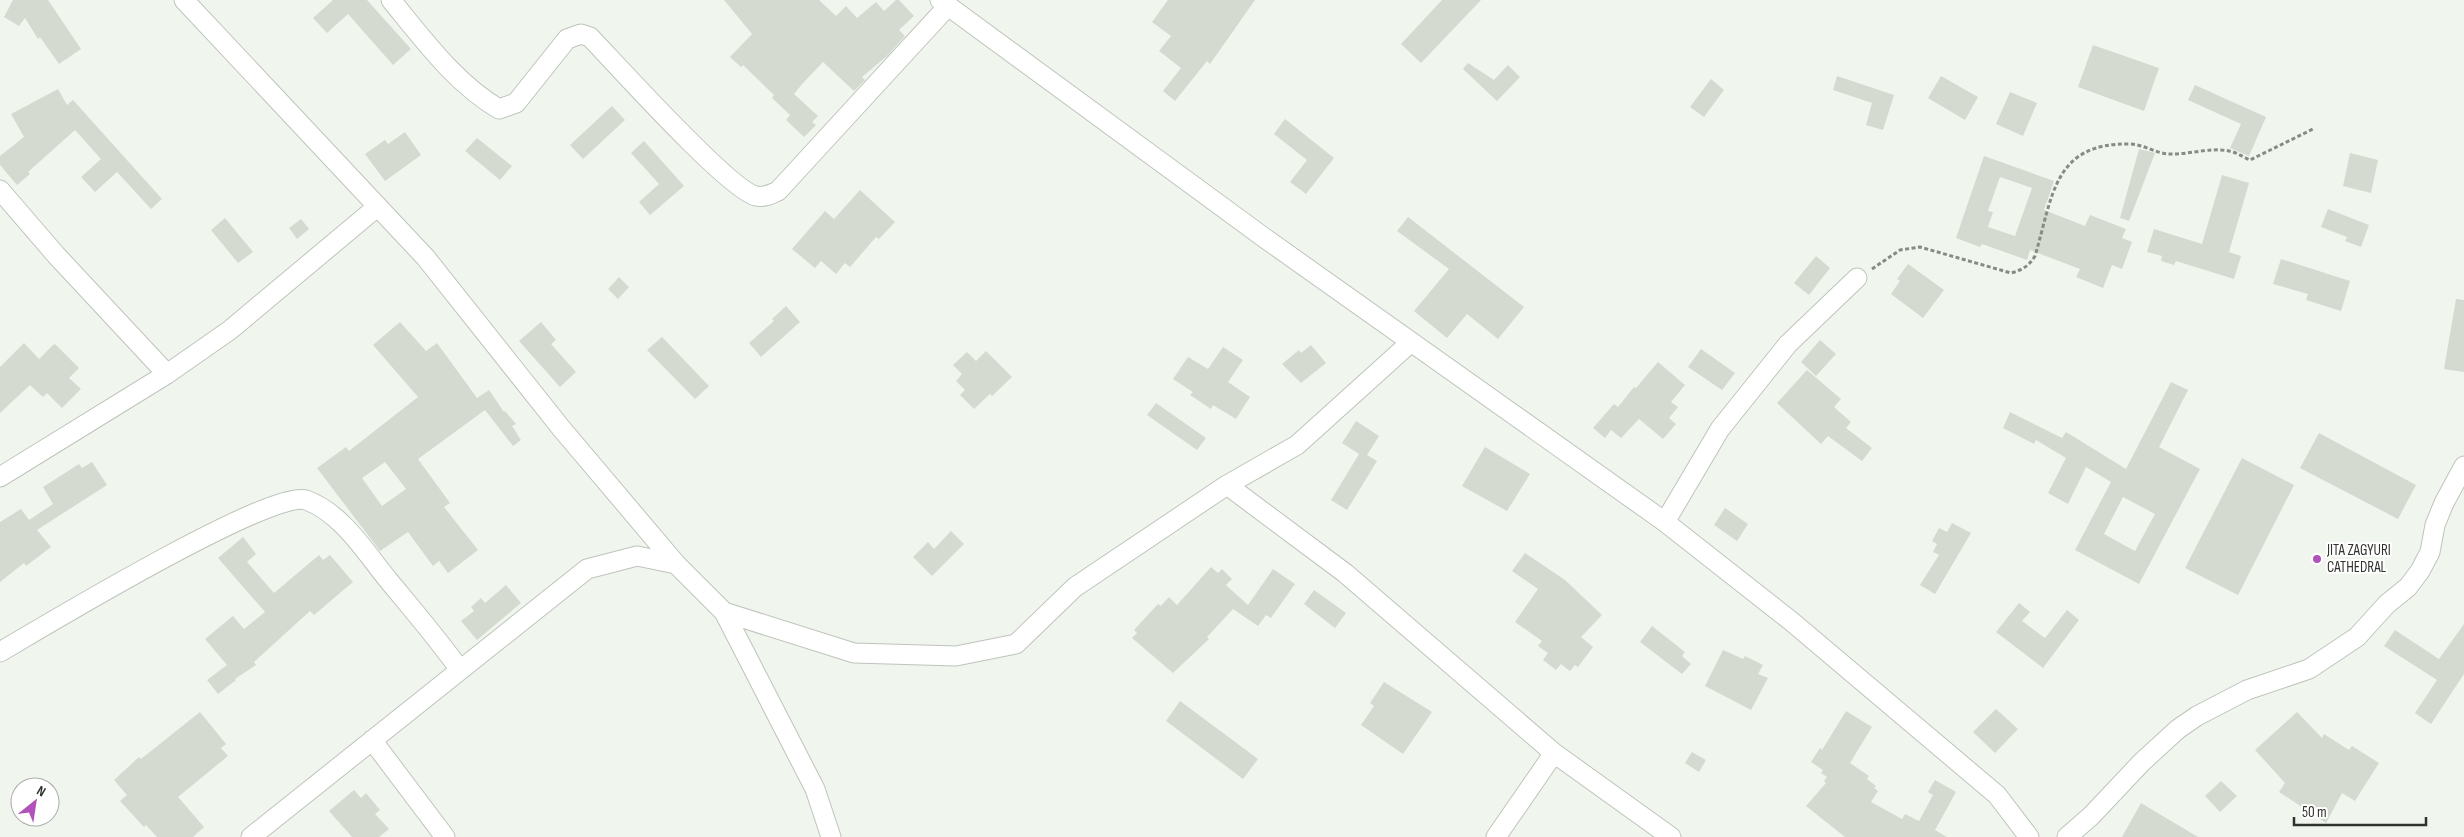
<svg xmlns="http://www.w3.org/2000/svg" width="2464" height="837" font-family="'Sofia Sans Condensed',sans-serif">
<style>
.building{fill:#d4dad0;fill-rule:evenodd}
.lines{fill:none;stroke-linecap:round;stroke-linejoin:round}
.street-casing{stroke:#bec4bb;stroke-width:21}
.path{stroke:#888b85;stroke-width:3;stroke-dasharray:4 2.5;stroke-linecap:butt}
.street{stroke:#fff;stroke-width:19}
.poi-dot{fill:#b152bb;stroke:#fff;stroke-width:2}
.labels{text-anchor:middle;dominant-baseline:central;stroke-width:4;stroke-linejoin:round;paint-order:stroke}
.poi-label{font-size:15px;fill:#30322e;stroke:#fff;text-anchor:start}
</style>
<rect width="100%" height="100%" fill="#f0f6ed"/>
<path class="building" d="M 13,0 L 48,0 L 81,49 L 59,64 L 40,37 L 38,39 L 25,18 L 19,26 L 4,17 Z
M 333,0 L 367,0 L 411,49 L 393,65 L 348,14 L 327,33 L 313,18 Z
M 724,0 L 819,0 L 836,16 L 846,6 L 857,18 L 876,2 L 884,11 L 896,0 L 899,0 L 914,16 L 899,30 L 905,36 L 887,56 L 862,77 L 865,80 L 854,91 L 823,62 L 803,83 L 794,94 L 818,116 L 812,122 L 816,125 L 804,137 L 786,120 L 790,115 L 772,98 L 774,95 L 743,65 L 741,67 L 730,57 L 752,34 Z
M 1168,0 L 1255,0 L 1210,64 L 1207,61 L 1175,101 L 1163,91 L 1181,68 L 1159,51 L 1171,36 L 1152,22 Z
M 1442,0 L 1481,0 L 1421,63 L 1401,44 Z
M 2093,45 L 2159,68 L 2144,111 L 2078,87 Z
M 1468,63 L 1494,80 L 1508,65 L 1520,77 L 1497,101 L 1463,69 Z
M 1837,76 L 1894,95 L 1883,130 L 1866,125 L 1872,103 L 1833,90 Z
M 1941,76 L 1978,97 L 1965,120 L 1928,98 Z
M 1711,79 L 1724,90 L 1704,117 L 1690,107 Z
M 2195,85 L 2266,117 L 2249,156 L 2230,148 L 2241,124 L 2188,100 Z
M 58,89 L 67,105 L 73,100 L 162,199 L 151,209 L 117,172 L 95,192 L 81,177 L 101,159 L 75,130 L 28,172 L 30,174 L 17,185 L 0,165 L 0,156 L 24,137 L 11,114 Z
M 2010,92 L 2037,103 L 2023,136 L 1996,124 Z
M 612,106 L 625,120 L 583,159 L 570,145 Z
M 1285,119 L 1334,158 L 1306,194 L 1290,182 L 1307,160 L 1274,134 Z
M 405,132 L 421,155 L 385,181 L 365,154 L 385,140 L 388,144 Z
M 477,138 L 512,166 L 500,180 L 465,151 Z
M 644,141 L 684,186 L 650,215 L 639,202 L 659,184 L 631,153 Z
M 2139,149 L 2155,153 L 2129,221 L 2120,218 Z
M 2350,153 L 2378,160 L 2371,193 L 2343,186 Z
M 1984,156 L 2054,181 L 2044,210 L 2085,226 L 2090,215 L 2126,229 L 2122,238 L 2132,242 L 2122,269 L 2112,265 L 2103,288 L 2076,277 L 2080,269 L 2030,250 L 2027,260 L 1982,244 L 1980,247 L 1956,238 ZM 2000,177 L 2032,188 L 2015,236 L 1988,227 L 1993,212 L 1988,211 Z
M 2222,175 L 2249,183 L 2229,252 L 2241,256 L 2234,279 L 2176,261 L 2174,265 L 2161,261 L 2162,256 L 2147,252 L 2154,229 L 2202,244 Z
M 860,190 L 895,222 L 879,239 L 876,237 L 850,267 L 845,263 L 836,274 L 821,261 L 815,268 L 792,249 L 825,211 L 834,219 Z
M 2328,209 L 2369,225 L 2361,247 L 2345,241 L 2347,237 L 2321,227 Z
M 1408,217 L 1524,307 L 1498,339 L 1467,314 L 1447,338 L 1414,311 L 1449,269 L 1397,231 Z
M 225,218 L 253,252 L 238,263 L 211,230 Z
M 301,219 L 309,229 L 297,239 L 289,228 Z
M 1816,256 L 1830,268 L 1809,295 L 1794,283 Z
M 2281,259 L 2350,281 L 2341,311 L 2306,300 L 2308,294 L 2273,284 Z
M 1908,264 L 1944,290 L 1923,318 L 1891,294 L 1900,281 L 1897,279 Z
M 619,277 L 629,287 L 618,299 L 608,289 Z
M 2456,299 L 2464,300 L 2464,372 L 2444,369 Z
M 786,306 L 800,322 L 761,357 L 749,343 L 774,321 L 772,319 Z
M 400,322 L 426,351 L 437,343 L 477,398 L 489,390 L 504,412 L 505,411 L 516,424 L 512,426 L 521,440 L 513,446 L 485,410 L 418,459 L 450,503 L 444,507 L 478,550 L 448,573 L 439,561 L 433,566 L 408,532 L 380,551 L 317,468 L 346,447 L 349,451 L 418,397 L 373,345 ZM 385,462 L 406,489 L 382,506 L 362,478 Z
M 541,322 L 556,340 L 551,344 L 576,372 L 560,387 L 519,341 Z
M 662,337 L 709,386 L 695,399 L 647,350 Z
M 1820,340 L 1836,354 L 1816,376 L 1801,362 Z
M 24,343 L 39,359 L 54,344 L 56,345 L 79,368 L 69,378 L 81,389 L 62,408 L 47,393 L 43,397 L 30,385 L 0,413 L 0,367 Z
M 1311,345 L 1326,363 L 1301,383 L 1282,364 L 1299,350 L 1301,353 Z
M 1223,347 L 1243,360 L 1228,382 L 1250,397 L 1236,419 L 1213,405 L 1211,409 L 1190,395 L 1193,392 L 1173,379 L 1188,357 L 1208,369 Z
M 1701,349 L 1735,373 L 1722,390 L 1688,367 Z
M 986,351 L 1012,377 L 992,396 L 990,394 L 974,409 L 960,395 L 965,390 L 956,381 L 962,374 L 953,365 L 967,352 L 976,361 Z
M 1658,362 L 1685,385 L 1671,402 L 1678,407 L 1669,418 L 1676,424 L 1663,439 L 1639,419 L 1621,438 L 1611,430 L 1605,438 L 1593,428 L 1614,404 L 1618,407 L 1634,387 L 1636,388 Z
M 1807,370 L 1841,399 L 1834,407 L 1851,422 L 1846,428 L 1872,448 L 1862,461 L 1828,436 L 1821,444 L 1777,403 Z
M 2171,382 L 2188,390 L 2159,447 L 2200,469 L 2139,584 L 2075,550 L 2111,482 L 2086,467 L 2068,504 L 2048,493 L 2066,458 L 2036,440 L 2034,444 L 2003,428 L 2010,412 L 2062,438 L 2066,432 L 2126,469 ZM 2123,497 L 2155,514 L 2135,551 L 2104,534 Z
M 1156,403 L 1206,438 L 1197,450 L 1147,415 Z
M 1356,421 L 1379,436 L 1367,455 L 1377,461 L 1347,510 L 1331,500 L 1359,454 L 1342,443 Z
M 2319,433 L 2416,485 L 2398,519 L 2300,468 Z
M 1485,447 L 1530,474 L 1507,511 L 1462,486 Z
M 2242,458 L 2294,485 L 2238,595 L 2185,568 Z
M 92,462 L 107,485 L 37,530 L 51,547 L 26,566 L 24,563 L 0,582 L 0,522 L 21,509 L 29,520 L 53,504 L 43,487 L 79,464 L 82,468 Z
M 1725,508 L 1748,524 L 1737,541 L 1714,525 Z
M 1952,523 L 1971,533 L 1935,594 L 1920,585 L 1939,555 L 1933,552 L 1937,544 L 1932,541 L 1939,528 L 1947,532 Z
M 951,531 L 964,544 L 932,576 L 913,557 L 928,542 L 934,549 Z
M 243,537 L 256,554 L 247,562 L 274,593 L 319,555 L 323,560 L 330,555 L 353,582 L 314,615 L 310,611 L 254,662 L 256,665 L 235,679 L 236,680 L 218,694 L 207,680 L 227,665 L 205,639 L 233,616 L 244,629 L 265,612 L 218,558 Z
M 1525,553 L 1565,580 L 1602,615 L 1581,637 L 1593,647 L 1578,667 L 1575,665 L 1570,671 L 1561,664 L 1556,670 L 1543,660 L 1548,653 L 1538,646 L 1542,641 L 1515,622 L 1538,589 L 1512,571 Z
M 1211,567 L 1218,573 L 1222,569 L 1232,579 L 1226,585 L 1248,605 L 1273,569 L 1295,584 L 1271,618 L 1266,615 L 1258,626 L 1233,609 L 1207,637 L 1209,639 L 1173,673 L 1132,638 L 1137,633 L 1134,630 L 1158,604 L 1161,606 L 1169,597 L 1177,605 Z
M 506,585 L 521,603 L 477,640 L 461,621 L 474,611 L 471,607 L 481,598 L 485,603 Z
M 1314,590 L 1346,613 L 1335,628 L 1304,604 Z
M 2019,603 L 2030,612 L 2022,621 L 2045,638 L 2067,610 L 2079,620 L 2043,668 L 1996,632 Z
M 2464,624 L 2464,674 L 2431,724 L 2415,713 L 2437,680 L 2384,646 L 2395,630 L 2439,659 Z
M 1652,626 L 1685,652 L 1682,656 L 1691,664 L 1682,674 L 1640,642 Z
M 1723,650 L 1743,659 L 1745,656 L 1763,665 L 1758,674 L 1768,678 L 1751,710 L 1705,686 Z
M 1384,682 L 1432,712 L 1403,754 L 1361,725 L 1374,706 L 1370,703 Z
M 1180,701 L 1258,759 L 1243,779 L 1166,721 Z
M 1996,709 L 2018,729 L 1995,753 L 1973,732 Z
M 1846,711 L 1872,727 L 1850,763 L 1869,776 L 1867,779 L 1876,786 L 1874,788 L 1878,791 L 1871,802 L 1902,819 L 1905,814 L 1919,821 L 1933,795 L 1928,792 L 1935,780 L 1956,792 L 1935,830 L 1947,837 L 1845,837 L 1806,806 L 1826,783 L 1824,781 L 1827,777 L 1821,773 L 1823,770 L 1811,762 L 1820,748 L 1822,750 Z
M 200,712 L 226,744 L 221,748 L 228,756 L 178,797 L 204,827 L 193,837 L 157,837 L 146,825 L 144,827 L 120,801 L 127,795 L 114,780 L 139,757 L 141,759 Z
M 2297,712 L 2322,738 L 2324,734 L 2349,750 L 2352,746 L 2379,763 L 2355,801 L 2342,793 L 2326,823 L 2279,792 L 2285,783 L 2255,750 Z
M 1692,752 L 1706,760 L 1699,772 L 1685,763 Z
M 2221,781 L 2237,796 L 2220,812 L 2205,796 Z
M 354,790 L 361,798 L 366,793 L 380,810 L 375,814 L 389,829 L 379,837 L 352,837 L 329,811 Z
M 2141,803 L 2198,837 L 2122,837 Z"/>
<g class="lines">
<g class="street-casing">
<path id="street" d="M 184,0 L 426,258 L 561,428 L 676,564
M 391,0 C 423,39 456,84 499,109 L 516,103 L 567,39 L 581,34 L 590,37 C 616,64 729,190 756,196 C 765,198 771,194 778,191 L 948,6
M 940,0 L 1266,239 L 1665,522 L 1791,621 L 1997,795 L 2029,837
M 0,190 L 56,255 L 167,374
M 0,477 L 167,374 L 230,330 L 377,207
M 1227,485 L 1297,445 L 1410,343
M 1665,522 L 1720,429 L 1788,344 L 1857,278
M 724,612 L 815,789 L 831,837
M 0,652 C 41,628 273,488 306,500 C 342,513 366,553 389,581 C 413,610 438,639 460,670
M 372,740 L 445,837
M 251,837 L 587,569 L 637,556 L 676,564 L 724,612 L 854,653 L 956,656 L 1016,644 L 1075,587 L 1227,485 L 1345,573 L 1554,753 L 1671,837
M 1496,837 L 1554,753
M 2067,837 L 2091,816 L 2142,762 L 2178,729 L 2197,716 L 2247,690 L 2309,669 L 2357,637 L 2387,604 L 2408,587 L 2420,571 L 2430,552 L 2435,525 L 2444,503 L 2464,466"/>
</g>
<path class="path" d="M 1872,269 L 1900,250 L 1920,247 L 2011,273 C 2022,270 2029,266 2035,256 C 2053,196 2053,142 2131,144 C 2144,145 2156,153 2168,154 C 2188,155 2210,147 2229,151 C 2236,152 2243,157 2250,160 L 2313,129"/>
<use href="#street" class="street"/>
</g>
<circle class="poi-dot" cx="2317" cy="559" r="5"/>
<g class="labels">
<g class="poi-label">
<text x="2327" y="550">JITA ZAGYURI<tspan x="2327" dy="17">CATHEDRAL</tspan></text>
</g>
</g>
<g transform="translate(35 802) rotate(30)"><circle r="24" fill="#ffffff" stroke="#acadab"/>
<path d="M0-4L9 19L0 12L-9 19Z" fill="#b152bb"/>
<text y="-8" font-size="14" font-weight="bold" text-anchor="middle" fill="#30322e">N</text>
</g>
<path d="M2294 817v8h132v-8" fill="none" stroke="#30322e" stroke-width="2.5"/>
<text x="2302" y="817" font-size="15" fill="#30322e" stroke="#ffffff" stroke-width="4" paint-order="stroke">50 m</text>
</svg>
